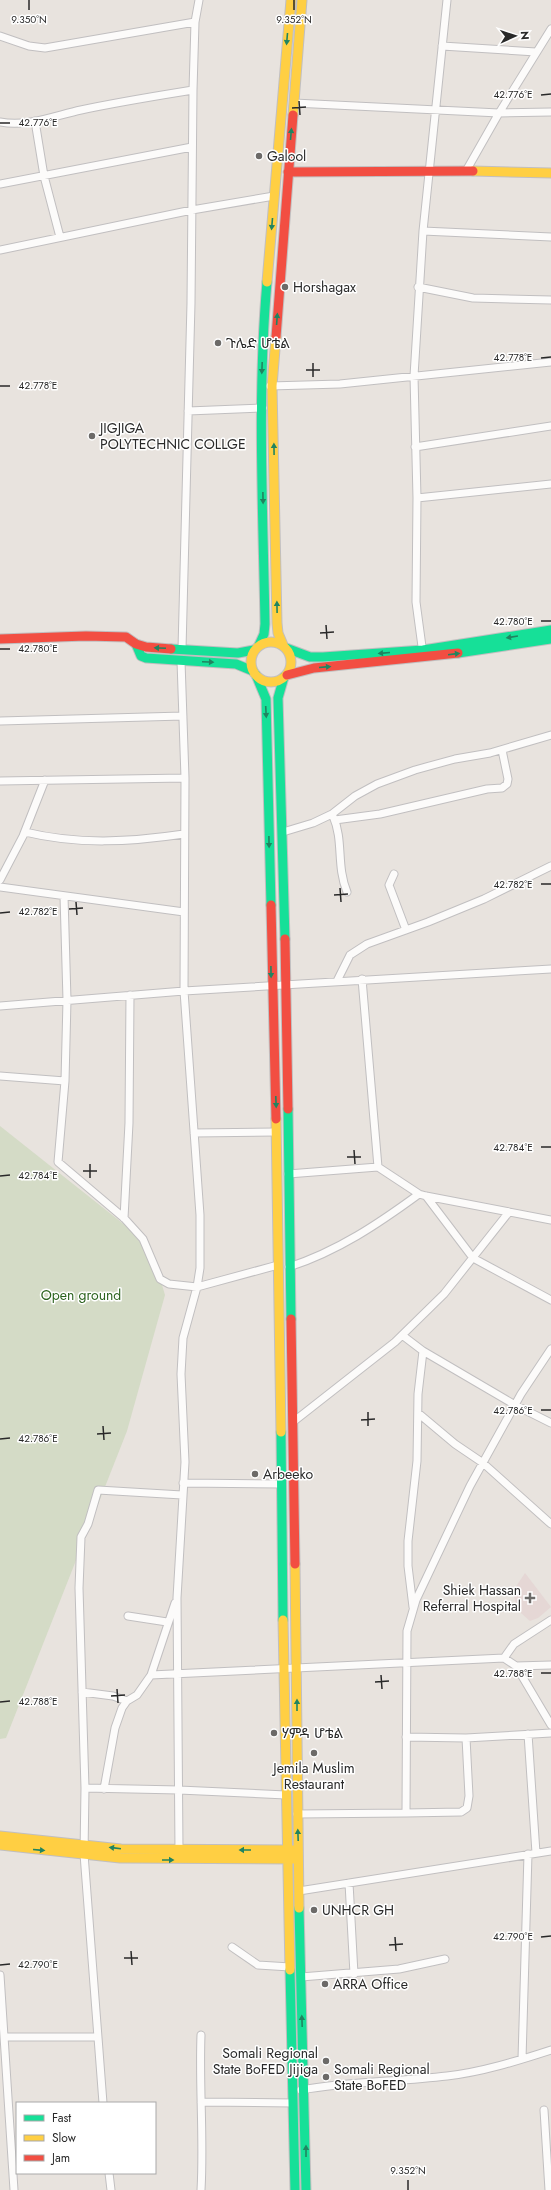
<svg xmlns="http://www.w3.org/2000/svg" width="551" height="2190" font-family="Jost,'Noto Sans Ethiopic',sans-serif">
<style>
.medical{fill:#e5d7d5}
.cemetery{fill:#d4dbc6}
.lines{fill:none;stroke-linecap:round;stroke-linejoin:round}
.street-casing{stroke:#c1bfc0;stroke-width:9}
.fast-casing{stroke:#c1bfc0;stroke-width:11}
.slow-casing{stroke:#c1bfc0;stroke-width:11}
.jam-casing{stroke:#c1bfc0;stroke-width:11}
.street{stroke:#fcfbfa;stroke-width:7}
.fast{stroke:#16e098;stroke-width:9}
.slow{stroke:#ffcf43;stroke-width:9}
.jam{stroke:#f24e42;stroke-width:9}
.oneway{fill:#208460}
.ticks{fill:none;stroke:#292929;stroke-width:1.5}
.poi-dot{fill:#6c6a68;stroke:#fff;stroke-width:1.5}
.labels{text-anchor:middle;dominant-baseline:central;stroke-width:3;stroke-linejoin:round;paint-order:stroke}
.poi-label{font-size:14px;fill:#292929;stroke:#fff;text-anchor:start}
.park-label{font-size:14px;fill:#2b621d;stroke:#fff}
.ticks-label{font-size:10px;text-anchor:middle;fill:#292929;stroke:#fff;stroke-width:3;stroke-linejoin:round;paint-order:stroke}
</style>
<rect width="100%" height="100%" fill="#e8e3de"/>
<path class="medical" d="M 525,1573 L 551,1607 L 538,1618 L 530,1621 L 521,1613 L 515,1601 L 513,1591 Z"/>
<path class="cemetery" d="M 0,1126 L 150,1245 L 165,1295 L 127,1431 L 6,1738 L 0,1739 Z"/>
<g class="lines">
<g class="street-casing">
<path id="street" d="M 0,36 L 29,46 L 45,48 L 195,22
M 442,46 L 536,52
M 294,103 L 499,113 L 551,112
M 35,121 L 44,176 L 60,237
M 0,122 C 28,127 54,116 81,110 C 118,102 156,96 193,90
M 466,171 L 499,113 L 551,29
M 0,184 L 192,147
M 423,231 L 551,237
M 0,250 L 192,210 L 274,196
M 418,287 L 473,298 L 551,300
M 270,386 L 340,384 L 551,362
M 188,411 L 263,408
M 415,447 L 551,426
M 417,498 L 551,484
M 182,649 L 191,303 L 193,90 L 195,22 L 199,0
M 423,654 L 416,602 L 417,498 L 414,376 L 423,231 L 447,0
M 0,721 L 183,716
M 0,781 L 185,778
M 333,816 C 344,841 336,865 347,892
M 335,820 L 380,814 L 487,789 L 502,788 L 507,784 L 508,779 L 502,750
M 25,832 C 78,845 130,842 184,834
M 283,832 L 313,823 L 332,814 L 355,796 L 377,784 L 415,770 L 455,759 L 490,753 L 551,735
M 394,874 L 389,885 L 406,930
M 0,880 L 23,836 L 45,780
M 0,887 L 184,912
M 64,896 L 67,1000 L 65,1081 L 58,1162 L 124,1218 L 143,1239 L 160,1279 L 169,1284 L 197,1287 L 278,1265
M 362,979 L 378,1167 L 419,1194 L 426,1196 L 551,1220
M 337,981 L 350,955 L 367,944 L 428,922 L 484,899 L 551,866
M 0,1006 L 184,991 L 551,969
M 0,1076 L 65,1081
M 194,1133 L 276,1132
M 288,1174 L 378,1167
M 426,1196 L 473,1258 L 551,1300
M 124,1218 L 129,1123 L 130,995
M 289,1267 C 338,1251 378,1224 419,1194
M 402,1335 L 423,1351 L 418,1394 L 417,1461 L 408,1541 L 408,1566 L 413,1607
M 423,1351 L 515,1405 L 551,1423
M 418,1413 L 455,1444 L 483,1463 L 551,1524
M 293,1422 L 395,1342 L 444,1294 L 509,1212
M 183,1483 L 282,1484
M 128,1616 L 167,1622
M 504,1658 L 514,1644 L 551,1620
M 516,1666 L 551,1665
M 151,1675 L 504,1658 L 516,1666 L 551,1725
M 82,1692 L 113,1696 L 127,1701
M 528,1734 L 536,1853
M 406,1737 L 466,1738 L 551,1733
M 85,1788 L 179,1790 L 286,1795
M 104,1789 L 115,1728 L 122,1708 L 127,1701 L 137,1695 L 151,1675 L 175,1603
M 406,1813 L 461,1812 L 467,1808 L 469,1796 L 466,1738
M 297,1814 L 406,1813 L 407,1631 L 416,1600 L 470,1486 L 521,1394 L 551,1349
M 179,1850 L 177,1598 L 185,1462 L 181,1374 L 183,1338 L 197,1287 L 200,1268 L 200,1215 L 184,991 L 185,778 L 181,661
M 349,1883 L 354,1974
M 299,1891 L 551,1851
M 232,1947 L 258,1965 L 290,1967
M 0,1975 L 14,2190
M 301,1977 L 399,1969 L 445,1959
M 201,2035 C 199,2087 204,2138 201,2190
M 4,2037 L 97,2037
M 522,2059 L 528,1854
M 301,2090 C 350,2081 398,2082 447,2076 C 482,2072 517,2061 551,2050
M 201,2102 L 293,2103
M 103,2103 L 84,1854 L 85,1788 L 79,1588 L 81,1537 L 88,1524 L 98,1490 L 182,1495
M 544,2110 L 549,2190
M 109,2173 L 111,2190"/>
</g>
<g class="fast-casing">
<path id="fast" d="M 136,644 L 141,656 L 146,658 L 236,664 L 253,671
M 259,645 L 264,634 L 265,624 C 263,510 257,396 267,282
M 286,648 L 310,657 L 323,657 L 423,650 L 551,630
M 171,649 L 238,653 L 254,650
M 458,653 L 551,639
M 256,675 L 266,699 L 271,905
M 284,677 L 278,698 L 285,939
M 288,1109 L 291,1319
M 281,1432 L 283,1620
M 299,1908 L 306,2190
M 290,1970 L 295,2190"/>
</g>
<g class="slow-casing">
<path id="slow" d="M 293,115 L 302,0
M 473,171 L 551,173
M 267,282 L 291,0
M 276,337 L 272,386 L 277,623 L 278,633 L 283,645
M251 662a20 20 0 1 1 40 0a20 20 0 1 1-40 0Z
M 276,1119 L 281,1432
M 295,1564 L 299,1908
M 283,1620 L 290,1970
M 0,1836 L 121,1849 L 294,1850
M 0,1845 L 120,1858 L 293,1859"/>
</g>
<g class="jam-casing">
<path id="jam" d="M 288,172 L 473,171
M 276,337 L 293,115
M 0,639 L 86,636 L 126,637 L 136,644 L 146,647 L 171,649
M 287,675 L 314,668 L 458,653
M 271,905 L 276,1119
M 285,939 L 288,1109
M 291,1319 L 295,1564"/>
</g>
<use href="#street" class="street"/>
<use href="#fast" class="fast"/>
<use href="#slow" class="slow"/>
<use href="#jam" class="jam"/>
</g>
<defs><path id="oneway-solid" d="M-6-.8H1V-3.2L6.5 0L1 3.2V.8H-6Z"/></defs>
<g class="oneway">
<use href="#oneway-solid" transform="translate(287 39) rotate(95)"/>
<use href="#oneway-solid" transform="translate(291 134) rotate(-85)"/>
<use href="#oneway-solid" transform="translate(272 224) rotate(95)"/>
<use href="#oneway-solid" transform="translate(277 319) rotate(-86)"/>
<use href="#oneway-solid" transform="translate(262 368) rotate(92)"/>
<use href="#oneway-solid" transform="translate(274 449) rotate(-91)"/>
<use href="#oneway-solid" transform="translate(263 498) rotate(89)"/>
<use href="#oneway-solid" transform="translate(277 607) rotate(-91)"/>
<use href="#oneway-solid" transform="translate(512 637) rotate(171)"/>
<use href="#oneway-solid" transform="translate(160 648) rotate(-177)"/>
<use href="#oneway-solid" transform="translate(384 653) rotate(175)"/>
<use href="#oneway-solid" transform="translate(454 654) rotate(-7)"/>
<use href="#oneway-solid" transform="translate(208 662) rotate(3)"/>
<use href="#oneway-solid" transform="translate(325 667) rotate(-5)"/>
<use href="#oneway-solid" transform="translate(266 712) rotate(87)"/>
<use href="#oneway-solid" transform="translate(269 842) rotate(89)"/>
<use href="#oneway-solid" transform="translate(271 972) rotate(89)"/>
<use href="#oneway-solid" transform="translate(276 1102) rotate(88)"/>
<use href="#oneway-solid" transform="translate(297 1705) rotate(-90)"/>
<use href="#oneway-solid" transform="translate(298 1835) rotate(-92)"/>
<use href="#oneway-solid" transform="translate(115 1848) rotate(-173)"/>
<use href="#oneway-solid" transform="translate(39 1850) rotate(5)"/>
<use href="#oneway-solid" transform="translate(245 1850) rotate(-180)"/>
<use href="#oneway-solid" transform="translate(168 1860)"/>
<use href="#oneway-solid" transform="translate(302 2021) rotate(-92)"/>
<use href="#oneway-solid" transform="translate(306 2151) rotate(-90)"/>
</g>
<path class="ticks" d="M 29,0 L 29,10M 294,0 L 294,10M 541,95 L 551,94M 299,101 L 300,115M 292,108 L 306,107M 0,123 L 10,123M 541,358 L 551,357M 313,363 L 313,377M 306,370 L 320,370M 0,386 L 10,386M 541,621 L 551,621M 326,625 L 327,639M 320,633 L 334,632M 0,649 L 10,649M 541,884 L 551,884M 340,888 L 341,902M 334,895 L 348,894M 76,902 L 77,915M 69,909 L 83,908M 0,913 L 10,912M 541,1147 L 551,1147M 354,1150 L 355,1164M 347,1157 L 361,1157M 90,1164 L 90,1178M 83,1171 L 97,1171M 0,1176 L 10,1175M 541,1410 L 551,1410M 368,1412 L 368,1426M 361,1420 L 375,1419M 103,1426 L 104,1440M 97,1434 L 111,1433M 0,1439 L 10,1438M 541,1673 L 551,1673M 381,1675 L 382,1689M 375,1682 L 389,1681M 117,1689 L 118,1703M 111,1696 L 125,1695M 0,1702 L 10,1701M 395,1937 L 396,1951M 541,1937 L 551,1936M 389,1945 L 403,1944M 131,1951 L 132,1965M 124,1958 L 138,1958M 0,1965 L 10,1964M 408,2180 L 408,2190"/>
<g class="poi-dot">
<circle cx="259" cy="156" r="4"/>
<circle cx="285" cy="287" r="4"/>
<circle cx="218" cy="343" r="4"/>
<circle cx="92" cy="436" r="4"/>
<circle cx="255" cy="1474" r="4"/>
<path d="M528 1592h4v4h4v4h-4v4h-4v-4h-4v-4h4z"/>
<circle cx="274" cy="1733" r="4"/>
<circle cx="314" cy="1753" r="4"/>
<circle cx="314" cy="1910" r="4"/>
<circle cx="325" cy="1984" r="4"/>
<circle cx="326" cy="2061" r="4"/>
<circle cx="326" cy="2077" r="4"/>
</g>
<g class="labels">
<g class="poi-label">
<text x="267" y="156">Galool</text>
<text x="293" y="287">Horshagax</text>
<text x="226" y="343">ጉሌድ ሆቴል</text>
<text x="100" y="428">JIGJIGA<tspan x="100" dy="16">POLYTECHNIC COLLGE</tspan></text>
<text x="263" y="1474">Arbeeko</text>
<text x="521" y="1590" text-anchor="end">Shiek Hassan<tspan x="521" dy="16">Referral Hospital</tspan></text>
<text x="282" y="1733">ሃምዳ ሆቴል</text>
<text x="314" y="1768" text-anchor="middle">Jemila Muslim<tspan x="314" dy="16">Restaurant</tspan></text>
<text x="322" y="1910">UNHCR GH</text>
<text x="333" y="1984">ARRA Office</text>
<text x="318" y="2053" text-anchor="end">Somali Regional<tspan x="318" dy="16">State BoFED Jijiga</tspan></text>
<text x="334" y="2069">Somali Regional<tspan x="334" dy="16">State BoFED</tspan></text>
</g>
<g class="park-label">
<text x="81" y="1295">Open ground</text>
</g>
</g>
<g class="ticks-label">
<text x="29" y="23">9.350°N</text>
<text x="294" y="23">9.352°N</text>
<text x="513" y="98">42.776°E</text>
<text x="38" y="126">42.776°E</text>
<text x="513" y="361">42.778°E</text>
<text x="38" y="389">42.778°E</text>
<text x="513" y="625">42.780°E</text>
<text x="38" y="652">42.780°E</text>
<text x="513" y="888">42.782°E</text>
<text x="38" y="915">42.782°E</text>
<text x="513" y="1151">42.784°E</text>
<text x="38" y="1179">42.784°E</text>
<text x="513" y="1414">42.786°E</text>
<text x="38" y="1442">42.786°E</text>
<text x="513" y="1677">42.788°E</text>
<text x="38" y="1705">42.788°E</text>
<text x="513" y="1940">42.790°E</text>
<text x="38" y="1968">42.790°E</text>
<text x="408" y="2174">9.352°N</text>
</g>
<rect x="16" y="2102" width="140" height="72" fill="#ffffff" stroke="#a9a9a9"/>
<rect x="24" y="2115" width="20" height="6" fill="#16e098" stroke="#a9a9a9"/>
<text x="52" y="2122" font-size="12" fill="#292929">Fast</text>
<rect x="24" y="2135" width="20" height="6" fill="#ffcf43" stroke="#a9a9a9"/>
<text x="52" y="2142" font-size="12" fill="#292929">Slow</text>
<rect x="24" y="2155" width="20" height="6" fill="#f24e42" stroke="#a9a9a9"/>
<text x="52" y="2162" font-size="12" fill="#292929">Jam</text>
<g transform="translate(515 36) rotate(87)" stroke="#ffffff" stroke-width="3" paint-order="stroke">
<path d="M0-3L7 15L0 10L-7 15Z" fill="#292929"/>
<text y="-6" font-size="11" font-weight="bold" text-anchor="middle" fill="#292929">N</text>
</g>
</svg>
